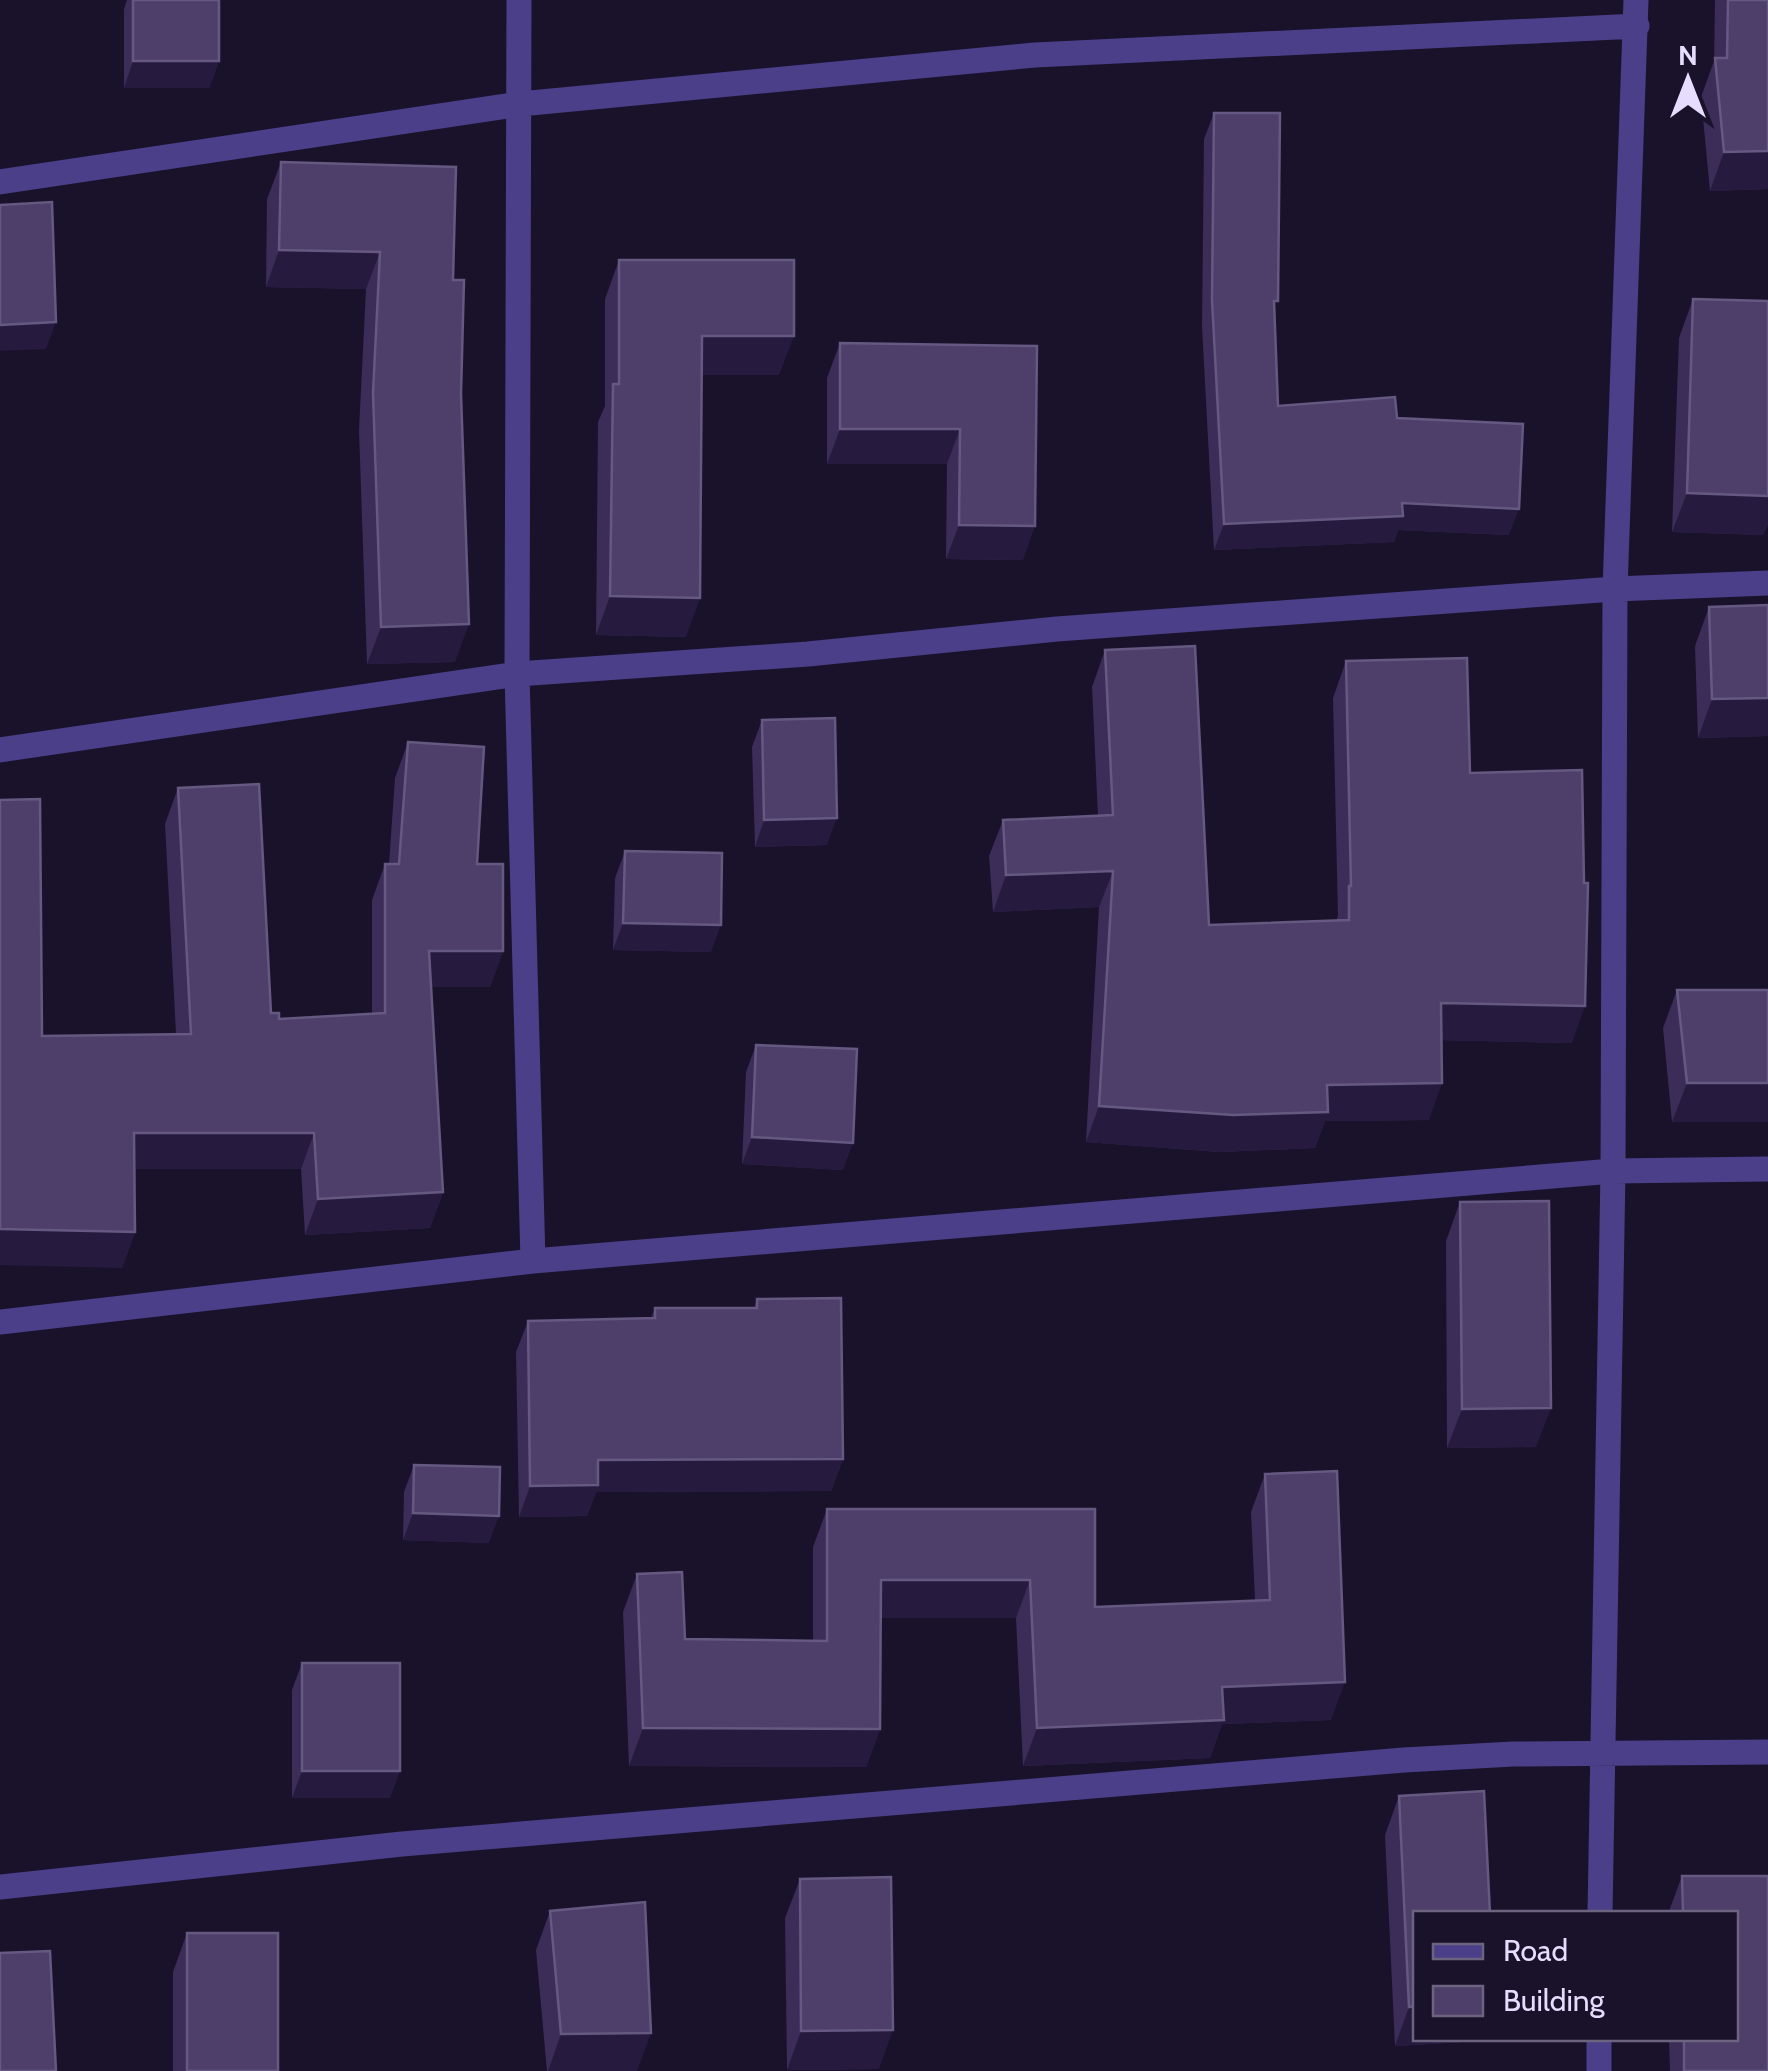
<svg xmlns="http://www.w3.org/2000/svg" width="1768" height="2071" font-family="Cabin,sans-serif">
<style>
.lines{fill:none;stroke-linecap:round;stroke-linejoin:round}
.minor{stroke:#4c3f89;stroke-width:25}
.wall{fill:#3b2c58}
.shaded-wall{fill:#261a3f}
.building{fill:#4d3f6a;stroke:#655881;stroke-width:2.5}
</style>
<rect width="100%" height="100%" fill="#1a122b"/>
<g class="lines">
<path class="minor" d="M 519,0 L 517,674 L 533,1261
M 0,182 L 520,104 L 1035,55 L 1637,26
M 0,750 L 517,674 L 808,654 L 1057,629 L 1615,589 L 1768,583
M 0,1322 L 533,1261 L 1613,1171 L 1768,1169
M 0,1887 L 402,1844 L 1404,1760 L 1513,1754 L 1768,1752
M 1600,1914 L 1613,1171 L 1615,589 L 1636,0
M 1599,2071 L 1599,2038"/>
</g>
<path class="wall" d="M 127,0 L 219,0 L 219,61 L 209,88 L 124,88 L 124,9 Z
M 1715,0 L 1768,0 L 1768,189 L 1710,191 L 1701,97 L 1714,61 Z
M 1214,113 L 1274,312 L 1278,406 L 1509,535 L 1398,530 L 1394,542 L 1214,550 L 1202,327 L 1204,139 Z
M 281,162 L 453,280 L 461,394 L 455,662 L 367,664 L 359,430 L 366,289 L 266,287 L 267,199 Z
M 619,260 L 779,375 L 702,375 L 686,637 L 596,635 L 598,422 L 605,406 L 605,299 Z
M 1693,299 L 1768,524 L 1763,535 L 1672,532 L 1679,338 Z
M 840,343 L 1037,346 L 1023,560 L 946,559 L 947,464 L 827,464 L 827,378 Z
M 1768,605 L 1768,736 L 1698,738 L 1695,646 L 1709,607 Z
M 1105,650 L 1209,925 L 1336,921 L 1338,916 L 1333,698 L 1346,661 L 1470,773 L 1572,1043 L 1442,1040 L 1429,1120 L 1325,1121 L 1315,1148 L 1220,1152 L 1086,1142 L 1099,907 L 993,912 L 989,856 L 1003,820 L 1098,816 L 1092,687 Z
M 762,720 L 827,845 L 755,847 L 752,747 Z
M 408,742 L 477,864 L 503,951 L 490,987 L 431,987 L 443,1192 L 430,1228 L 305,1235 L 301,1169 L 134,1169 L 135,1232 L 122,1268 L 42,1036 L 176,1034 L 165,824 L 178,788 L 271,1013 L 279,1019 L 372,1014 L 372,900 L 385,864 L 389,864 L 395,778 Z
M 625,851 L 711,952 L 613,950 L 615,878 Z
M 1677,990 L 1768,1122 L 1672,1122 L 1663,1028 Z
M 756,1045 L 843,1170 L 742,1164 L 746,1072 Z
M 1460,1202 L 1536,1447 L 1447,1448 L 1446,1241 Z
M 757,1299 L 843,1459 L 831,1491 L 596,1492 L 587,1516 L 519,1517 L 516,1352 L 528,1321 L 651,1318 L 655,1308 L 754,1308 Z
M 414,1465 L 489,1543 L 403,1540 L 404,1492 Z
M 1265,1474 L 1331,1720 L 1222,1724 L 1210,1758 L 1023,1766 L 1016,1618 L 881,1618 L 880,1729 L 866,1767 L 629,1766 L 623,1612 L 637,1574 L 685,1639 L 813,1641 L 813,1547 L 827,1509 L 1095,1509 L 1095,1607 L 1255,1600 L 1251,1512 Z
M 302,1663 L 390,1798 L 292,1798 L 292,1690 Z
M 1399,1796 L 1416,2038 L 1481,2038 L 1480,2041 L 1395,2046 L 1385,1835 Z
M 1682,1876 L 1768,1876 L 1768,2071 L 1670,2071 L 1669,2038 L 1736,2038 L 1736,1914 L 1668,1914 Z
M 800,1879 L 879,2069 L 787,2070 L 785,1918 Z
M 550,1911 L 637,2071 L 547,2071 L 536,1950 Z
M 187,1933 L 278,2071 L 173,2071 L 173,1972 Z"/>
<path class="shaded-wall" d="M 133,61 L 219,61 L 209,88 L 124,88 Z
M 1768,151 L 1768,189 L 1710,191 L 1724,152 Z
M 279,250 L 380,252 L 366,289 L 266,287 Z
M 56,322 L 46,349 L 0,351 L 0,325 Z
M 702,336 L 794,336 L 779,375 L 688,375 Z
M 840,429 L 960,429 L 947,464 L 827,464 Z
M 1687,493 L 1768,496 L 1768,524 L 1763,535 L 1672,532 Z
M 1402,503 L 1519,509 L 1509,535 L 1398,530 L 1394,542 L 1214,550 L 1224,524 Z
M 959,525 L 1035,526 L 1023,560 L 946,559 Z
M 610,596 L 700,598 L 686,637 L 596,635 Z
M 469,624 L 455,662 L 367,664 L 381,627 Z
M 1768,698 L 1768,736 L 1698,738 L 1712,699 Z
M 837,818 L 827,845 L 755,847 L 764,820 Z
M 1113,871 L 1099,907 L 993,912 L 1006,875 Z
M 623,923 L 721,925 L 711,952 L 613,950 Z
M 429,951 L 503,951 L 490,987 L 416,987 Z
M 1441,1003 L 1585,1006 L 1572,1043 L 1428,1040 Z
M 1442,1083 L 1429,1120 L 1325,1121 L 1315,1148 L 1220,1152 L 1086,1142 L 1099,1106 L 1327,1085 Z
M 1687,1083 L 1768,1083 L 1768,1122 L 1672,1122 Z
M 134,1133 L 314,1133 L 301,1169 L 121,1169 Z
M 752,1137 L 853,1143 L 843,1170 L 742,1164 Z
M 443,1192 L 430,1228 L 305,1235 L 318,1199 Z
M 0,1229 L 135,1232 L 122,1268 L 0,1265 Z
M 1551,1408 L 1536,1447 L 1447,1448 L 1462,1409 Z
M 843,1459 L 831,1491 L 596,1492 L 587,1516 L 519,1517 L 530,1486 L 598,1460 Z
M 413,1513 L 499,1516 L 489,1543 L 403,1540 Z
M 881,1580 L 1030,1580 L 1016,1618 L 867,1618 Z
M 1345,1682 L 1331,1720 L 1222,1724 L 1210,1758 L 1023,1766 L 1037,1728 L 1222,1687 Z
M 643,1728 L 880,1729 L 866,1767 L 629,1766 Z
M 302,1771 L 400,1771 L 390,1798 L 292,1798 Z
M 1416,2006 L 1416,2038 L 1481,2038 L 1480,2041 L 1395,2046 L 1409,2007 Z
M 893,2030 L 879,2069 L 787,2070 L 801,2031 Z
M 651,2033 L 637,2071 L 548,2071 L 561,2034 Z"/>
<path class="building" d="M 133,0 L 219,0 L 219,61 L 133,61 Z
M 1728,0 L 1768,0 L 1768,151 L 1724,152 L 1715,58 L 1727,58 Z
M 1214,113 L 1280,113 L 1278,301 L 1274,301 L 1278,406 L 1395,397 L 1397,418 L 1523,424 L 1519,509 L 1402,503 L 1403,516 L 1224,524 L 1212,300 Z
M 281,162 L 456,167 L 453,280 L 464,280 L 461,394 L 469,624 L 381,627 L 373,393 L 380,252 L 279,250 Z
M 52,202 L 56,322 L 0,325 L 0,205 Z
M 619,260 L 794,260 L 794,336 L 702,336 L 700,598 L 610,596 L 613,384 L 619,384 Z
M 1693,299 L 1768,301 L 1768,496 L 1687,493 Z
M 840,343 L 1037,346 L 1035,526 L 959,525 L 960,429 L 840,429 Z
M 1768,605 L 1768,698 L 1712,699 L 1709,607 Z
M 1195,646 L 1209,925 L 1349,920 L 1349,886 L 1351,886 L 1346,661 L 1467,658 L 1470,773 L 1582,770 L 1584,883 L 1588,883 L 1585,1006 L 1441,1003 L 1442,1083 L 1327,1085 L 1328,1112 L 1233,1115 L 1099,1106 L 1113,871 L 1006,875 L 1003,820 L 1113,815 L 1105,650 Z
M 835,718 L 837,818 L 764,820 L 762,720 Z
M 408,742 L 484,747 L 477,864 L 503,864 L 503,951 L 429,951 L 443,1192 L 318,1199 L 314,1133 L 134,1133 L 135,1232 L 0,1229 L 0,800 L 40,799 L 42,1036 L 191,1034 L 178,788 L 259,784 L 271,1013 L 279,1013 L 279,1019 L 385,1013 L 385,864 L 399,864 Z
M 625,851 L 722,853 L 721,925 L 623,923 Z
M 1677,990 L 1768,990 L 1768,1083 L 1687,1083 Z
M 756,1045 L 857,1049 L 853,1143 L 752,1137 Z
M 1549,1201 L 1551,1408 L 1462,1409 L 1460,1202 Z
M 841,1298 L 843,1459 L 598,1460 L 598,1485 L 530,1486 L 528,1321 L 655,1318 L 655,1308 L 757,1308 L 757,1299 Z
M 414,1465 L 500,1467 L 499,1516 L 413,1513 Z
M 1337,1471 L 1345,1682 L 1222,1687 L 1224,1720 L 1037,1728 L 1030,1580 L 881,1580 L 880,1729 L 643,1728 L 637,1574 L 682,1572 L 685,1639 L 827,1641 L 827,1509 L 1095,1509 L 1095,1607 L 1270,1600 L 1265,1474 Z
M 302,1663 L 400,1663 L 400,1771 L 302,1771 Z
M 1484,1791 L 1490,1914 L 1416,1914 L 1416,2006 L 1409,2007 L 1399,1796 Z
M 1682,1876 L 1768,1876 L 1768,2071 L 1684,2071 L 1684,2038 L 1736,2038 L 1736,1914 L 1683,1914 Z
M 891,1877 L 893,2030 L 801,2031 L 800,1879 Z
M 645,1902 L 651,2033 L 561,2034 L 550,1911 Z
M 187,1933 L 278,1933 L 278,2071 L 187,2071 Z
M 50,1951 L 56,2071 L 0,2071 L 0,1953 Z"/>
<rect x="1413" y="1911" width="325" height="130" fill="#1a122b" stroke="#6c637f" stroke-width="2.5"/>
<rect x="1433" y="1944" width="50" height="15" fill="#4c3f89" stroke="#6c637f" stroke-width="2.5"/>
<text x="1503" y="1961" font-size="30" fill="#e6ddfe">Road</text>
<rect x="1433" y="1986" width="50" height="30" fill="#4d3f6a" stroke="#6c637f" stroke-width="2.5"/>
<text x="1503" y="2011" font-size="30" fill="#e6ddfe">Building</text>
<g transform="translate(1688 80)" stroke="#1a122b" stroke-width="8" paint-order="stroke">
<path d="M0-8L18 38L0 25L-18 38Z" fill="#e6ddfe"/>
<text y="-15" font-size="28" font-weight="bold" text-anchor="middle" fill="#e6ddfe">N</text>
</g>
</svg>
